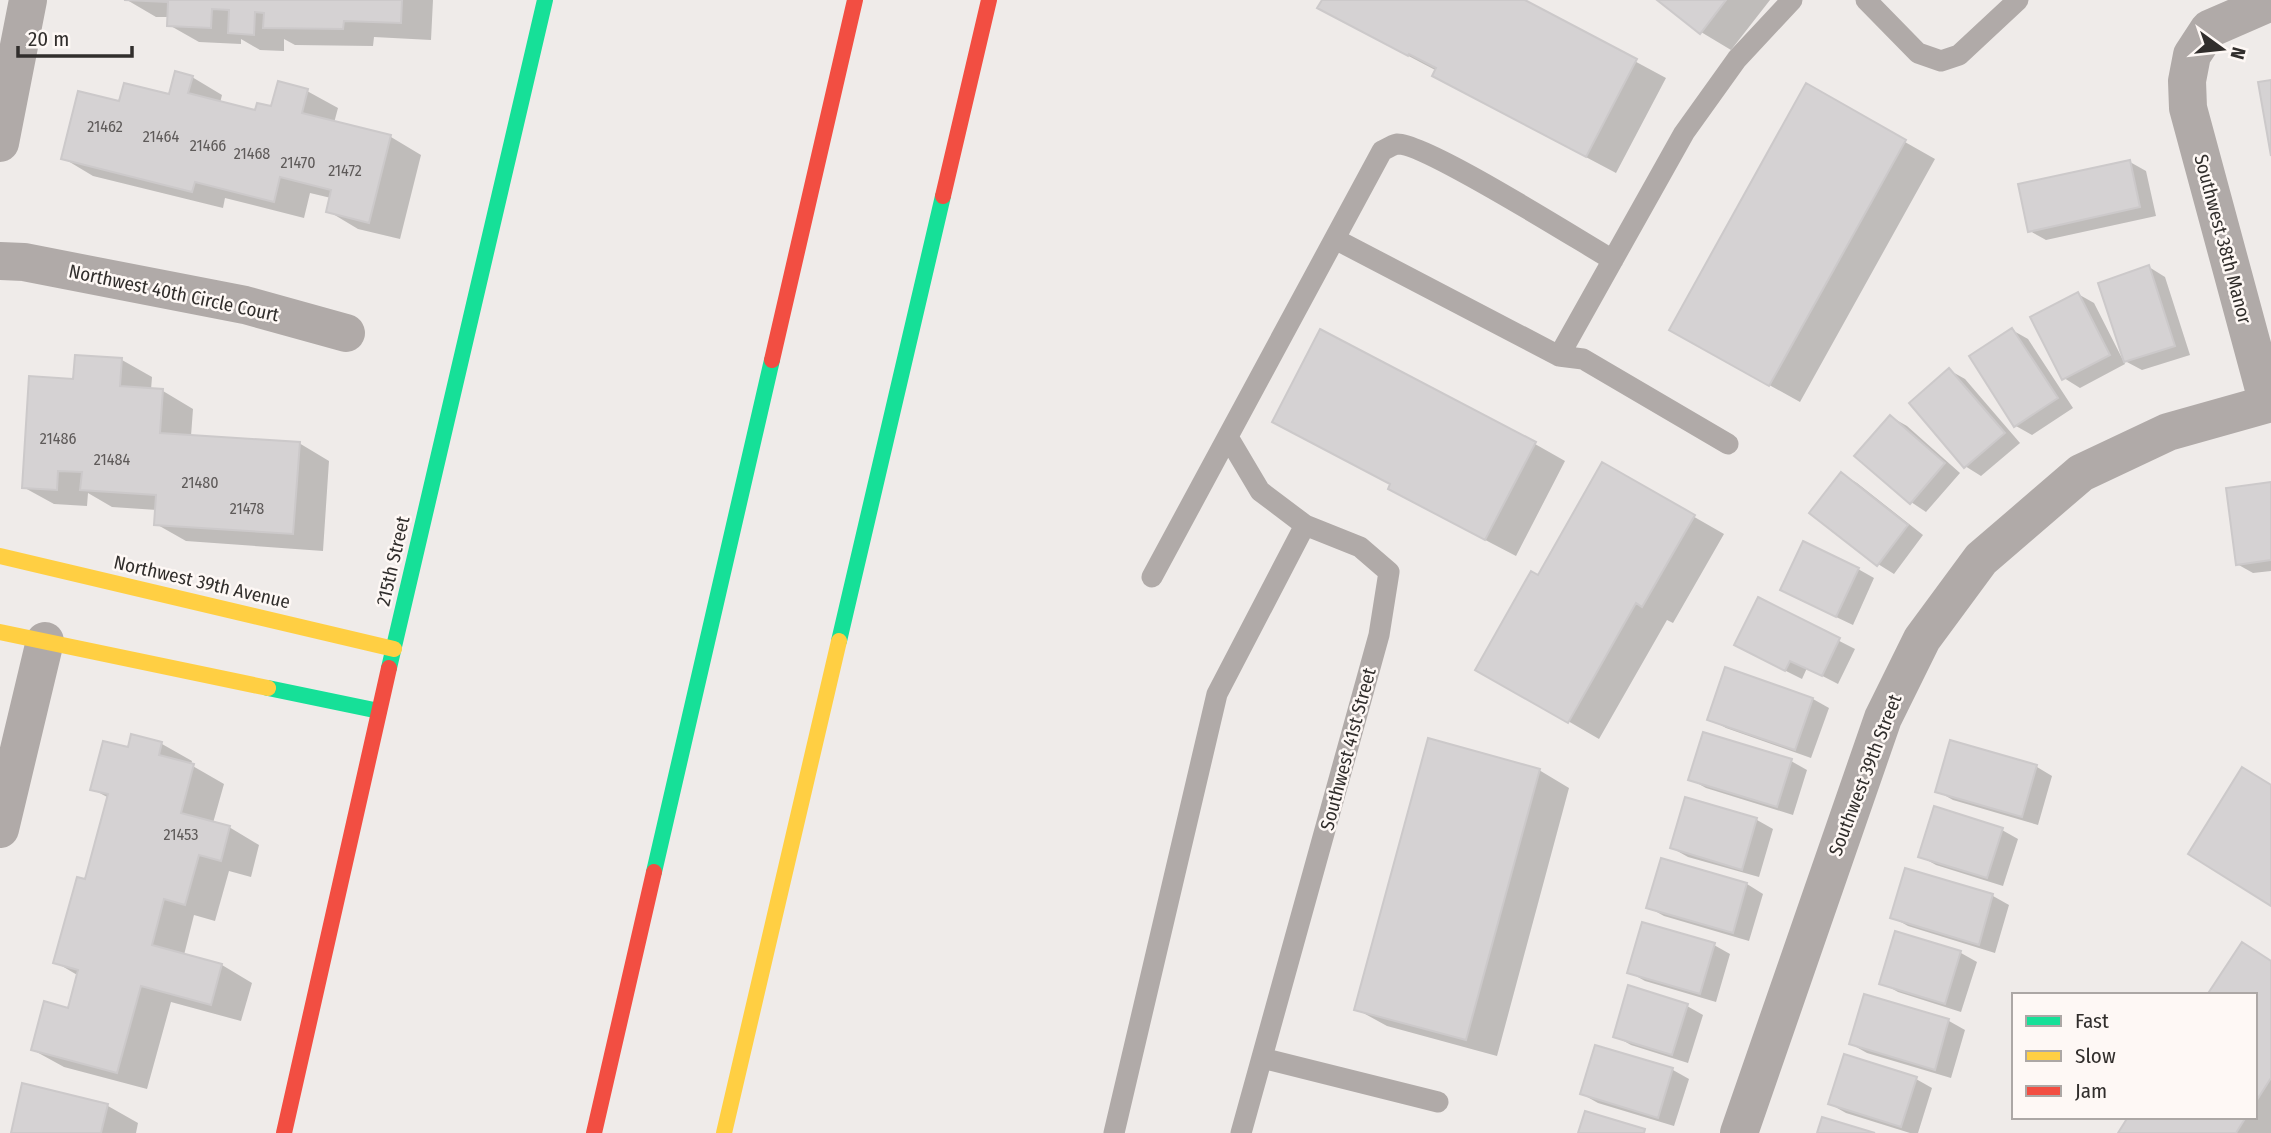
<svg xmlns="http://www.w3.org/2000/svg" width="2271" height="1133" font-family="'Fira Sans Condensed',sans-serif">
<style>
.shadow{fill:#0003}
.building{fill:#d5d2d3;stroke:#ccc9ca;stroke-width:2}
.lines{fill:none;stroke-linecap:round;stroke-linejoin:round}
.lane{stroke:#b0aaa8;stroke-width:21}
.street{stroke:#b0aaa8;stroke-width:38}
.fast{stroke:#16e098;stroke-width:16}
.slow{stroke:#ffcf43;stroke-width:16}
.jam{stroke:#f24e42;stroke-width:16}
.labels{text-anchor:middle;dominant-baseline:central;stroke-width:5;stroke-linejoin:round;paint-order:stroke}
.number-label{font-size:16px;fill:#5e5a59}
.street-label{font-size:19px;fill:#312e2c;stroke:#fef8f5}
</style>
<rect width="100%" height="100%" fill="#efebe9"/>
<path class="shadow" d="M 127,0 L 433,0 L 431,40 L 374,37 L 373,46 L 295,45 L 284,39 L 284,51 L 260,50 L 241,39 L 241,44 L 199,42 L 169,25 L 169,17 L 156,17 Z
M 1324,0 L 1521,0 L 1666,78 L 1616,173 L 1465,93 L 1437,71 L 1350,25 Z
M 1660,0 L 1770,0 L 1731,50 L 1701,32 Z
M 192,77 L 222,95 L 220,103 L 256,112 L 273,108 L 307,91 L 338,108 L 334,123 L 391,137 L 421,155 L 400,239 L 358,229 L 328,211 L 331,198 L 310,193 L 304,218 L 225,198 L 223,208 L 93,176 L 63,158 L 120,103 L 170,96 Z
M 1806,86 L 1935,159 L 1800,402 L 1701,347 Z
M 2130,162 L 2146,171 L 2156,216 L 2046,240 L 2030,231 Z
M 2149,267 L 2165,277 L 2190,355 L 2142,370 L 2125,361 Z
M 2078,294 L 2094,303 L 2125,364 L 2080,388 L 2064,378 Z
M 2012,330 L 2028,339 L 2073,408 L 2032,435 L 2016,426 Z
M 122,360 L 152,377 L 151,390 L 163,391 L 193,409 L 191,436 L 299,443 L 329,461 L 323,551 L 186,541 L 156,524 L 157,510 L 112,507 L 88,493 L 87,506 L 54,504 L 23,487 L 75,381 Z
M 1949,370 L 1965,379 L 2020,443 L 1981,476 L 1965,466 Z
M 1891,417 L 1907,426 L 1960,473 L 1926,512 L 1911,502 Z
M 1535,444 L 1565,461 L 1516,556 L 1420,506 L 1397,490 Z
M 1602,464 L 1724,534 L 1673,623 L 1667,620 L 1599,739 L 1478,669 L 1539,577 Z
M 1842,474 L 1857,483 L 1923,535 L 1894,574 L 1878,564 Z
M 2271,484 L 2271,571 L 2253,573 L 2237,564 Z
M 1858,569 L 1874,578 L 1853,625 L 1798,599 Z
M 1759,600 L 1855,649 L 1838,684 L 1807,668 L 1802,679 L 1752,654 Z
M 1813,699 L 1829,708 L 1811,758 L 1726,728 L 1710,719 Z
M 1951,742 L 2037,767 L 2052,776 L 2038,825 L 1953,800 L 1937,791 Z
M 162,744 L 192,761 L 191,765 L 224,784 L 213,823 L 229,827 L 259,845 L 251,877 L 229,871 L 215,921 L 194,915 L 184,955 L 222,965 L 252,983 L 241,1021 L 171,1002 L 147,1089 L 64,1067 L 33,1050 L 69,1010 L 79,976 L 55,962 L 86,881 L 109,798 L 92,789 L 129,749 Z
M 1791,761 L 1807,770 L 1793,815 L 1706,788 L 1690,779 Z
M 1539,770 L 1569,788 L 1497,1056 L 1387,1026 L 1356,1009 Z
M 1686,799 L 1757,820 L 1773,829 L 1759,877 L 1688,857 L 1672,848 Z
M 2002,830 L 2018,839 L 2003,886 L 1936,865 L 1920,856 Z
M 1662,860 L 1747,884 L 1763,894 L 1749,941 L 1664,916 L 1648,907 Z
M 1906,870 L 1993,896 L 2009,905 L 1995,953 L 1908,926 L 1892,917 Z
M 1897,933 L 1961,953 L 1977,962 L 1961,1012 L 1898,992 L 1882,983 Z
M 1714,945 L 1730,954 L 1716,1002 L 1645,981 L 1629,972 Z
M 2271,961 L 2271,1133 L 2120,1133 L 2130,1117 L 2255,1117 L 2255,995 Z
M 1865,996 L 1949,1021 L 1965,1030 L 1951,1078 L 1867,1053 L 1851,1044 Z
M 1687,1006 L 1703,1015 L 1688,1063 L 1631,1045 L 1615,1036 Z
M 1596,1047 L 1673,1070 L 1689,1079 L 1674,1126 L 1598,1103 L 1582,1094 Z
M 1916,1079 L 1932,1088 L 1918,1133 L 1910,1133 L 1846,1113 L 1830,1104 Z
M 24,1086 L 108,1106 L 138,1123 L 136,1133 L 13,1133 Z"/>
<path class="building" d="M 124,0 L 402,0 L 401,23 L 344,21 L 343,29 L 263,28 L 264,13 L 255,12 L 254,35 L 228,33 L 229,10 L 212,9 L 211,28 L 167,26 L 168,2 Z
M 1322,0 L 1525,0 L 1637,59 L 1586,157 L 1432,76 L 1436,68 L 1409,54 L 1408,56 L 1317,8 Z
M 1657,0 L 1726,0 L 1700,34 Z
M 175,71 L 193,76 L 188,93 L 255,110 L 257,103 L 271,106 L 278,81 L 308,89 L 302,113 L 391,135 L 369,223 L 326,212 L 331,190 L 280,177 L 274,202 L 195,182 L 192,192 L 61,159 L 78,91 L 119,101 L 124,83 L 169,94 Z
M 2271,80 L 2271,156 L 2258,82 Z
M 1806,83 L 1906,140 L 1769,386 L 1669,330 Z
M 2130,160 L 2140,207 L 2028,232 L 2018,184 Z
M 2149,265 L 2175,346 L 2124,362 L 2098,283 Z
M 2078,292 L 2110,355 L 2062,380 L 2030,317 Z
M 2012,328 L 2058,398 L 2014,427 L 1969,356 Z
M 1320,329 L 1536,442 L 1485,540 L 1388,489 L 1390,484 L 1272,422 Z
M 75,355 L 122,358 L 120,386 L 163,389 L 160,433 L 300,442 L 293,534 L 154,525 L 156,495 L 80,490 L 82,472 L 58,471 L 57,490 L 22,488 L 29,376 L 73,379 Z
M 1949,368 L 2005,433 L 1964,468 L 1909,403 Z
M 1890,415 L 1945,463 L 1910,504 L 1854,456 Z
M 1602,462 L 1695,515 L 1642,607 L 1636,603 L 1568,723 L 1475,670 L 1531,571 L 1538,575 Z
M 1841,472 L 1908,525 L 1877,566 L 1809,513 Z
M 2271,482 L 2271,560 L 2236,565 L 2226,488 Z
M 1803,541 L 1859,568 L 1836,617 L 1780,590 Z
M 1758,597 L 1840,638 L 1822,676 L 1790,661 L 1785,671 L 1734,645 Z
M 1725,667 L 1813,698 L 1795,750 L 1707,720 Z
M 1703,732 L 1792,759 L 1777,807 L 1688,780 Z
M 131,734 L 162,742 L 159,755 L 194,764 L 181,813 L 230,826 L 221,861 L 199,855 L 185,905 L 164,899 L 152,945 L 222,964 L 211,1005 L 141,986 L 117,1073 L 31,1050 L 44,1001 L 68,1008 L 78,970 L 53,963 L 77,877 L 85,879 L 108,794 L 90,790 L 103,741 L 128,747 Z
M 1428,738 L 1540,769 L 1466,1040 L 1354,1010 Z
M 1950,740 L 2037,765 L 2022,817 L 1935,792 Z
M 2242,767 L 2271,785 L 2271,906 L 2188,854 Z
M 1685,797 L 1757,818 L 1742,870 L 1670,848 Z
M 1934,806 L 2003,828 L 1987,878 L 1918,857 Z
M 1661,858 L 1747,883 L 1733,933 L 1646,908 Z
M 1905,868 L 1993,894 L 1979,945 L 1890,918 Z
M 1642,922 L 1715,943 L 1700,994 L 1627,973 Z
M 1895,931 L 1961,951 L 1945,1004 L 1879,984 Z
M 2242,942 L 2271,961 L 2271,1078 L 2255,1103 L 2255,995 L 2207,995 Z
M 1628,985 L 1688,1004 L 1672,1055 L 1613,1037 Z
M 1864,994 L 1949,1019 L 1935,1070 L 1849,1044 Z
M 1595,1045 L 1673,1068 L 1658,1118 L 1580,1094 Z
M 1844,1054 L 1917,1077 L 1901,1127 L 1828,1104 Z
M 22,1083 L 108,1104 L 101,1133 L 11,1133 Z
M 1585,1111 L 1645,1129 L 1644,1133 L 1578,1133 Z
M 1822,1117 L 1875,1133 L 1817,1133 Z
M 2128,1117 L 2246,1117 L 2236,1133 L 2118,1133 Z"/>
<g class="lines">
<path class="lane" d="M 1866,0 L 1918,53 L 1941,61 L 1959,55 L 2018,0
M 1335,239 L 1559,356 L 1583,359 L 1728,444
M 1559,356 L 1684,133 L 1737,59 L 1792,0
M 1228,437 L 1260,491 L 1305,525 L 1360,547 L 1389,572 L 1379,635 L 1241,1133
M 1152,577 L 1382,151 C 1386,149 1392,145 1397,144 C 1424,142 1580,241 1613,260
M 1262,1058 L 1438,1102
M 1114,1133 L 1217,694 L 1305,525"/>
<path class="street" d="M 0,143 L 28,0
M 0,261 L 24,262 L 245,305 L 346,333
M 2268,404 L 2188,108 L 2187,81 L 2192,55 L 2209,29 L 2271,2
M 0,829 L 45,641
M 1739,1133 L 1883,718 L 1922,639 L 1981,559 L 2081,473 L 2168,432 L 2271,403"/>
<path class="fast" d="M 839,641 L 943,196
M 389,668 L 545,0
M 268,688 L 379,711
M 654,872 L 772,360"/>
<path class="slow" d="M 0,556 L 394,649
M 0,632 L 268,688
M 724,1133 L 839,641"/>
<path class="jam" d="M 943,196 L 989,0
M 772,360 L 855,0
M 284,1133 L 389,668
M 594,1133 L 654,872"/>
</g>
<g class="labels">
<g class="number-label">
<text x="105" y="126">21462</text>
<text x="161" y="136">21464</text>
<text x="208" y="145">21466</text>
<text x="252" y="153">21468</text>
<text x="298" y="162">21470</text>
<text x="345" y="170">21472</text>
<text x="58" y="438">21486</text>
<text x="112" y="459">21484</text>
<text x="200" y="482">21480</text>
<text x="247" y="508">21478</text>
<text x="181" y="834">21453</text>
</g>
<g class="street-label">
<text transform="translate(2223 239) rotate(75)">Southwest 38th Manor</text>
<text transform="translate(174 293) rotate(12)">Northwest 40th Circle Court</text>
<text transform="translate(393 561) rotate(-77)">215th Street</text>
<text transform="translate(202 582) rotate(13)">Northwest 39th Avenue</text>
<text transform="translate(1348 749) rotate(-75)">Southwest 41st Street</text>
<text transform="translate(1865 775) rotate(-69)">Southwest 39th Street</text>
</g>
</g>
<rect x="2012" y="993" width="245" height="126" fill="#fef8f5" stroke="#aca7a5" stroke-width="2"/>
<rect x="2026" y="1016" width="35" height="10" fill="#16e098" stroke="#aca7a5" stroke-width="2"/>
<text x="2075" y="1028" font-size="21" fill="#312e2c">Fast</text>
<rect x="2026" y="1051" width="35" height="10" fill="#ffcf43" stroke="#aca7a5" stroke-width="2"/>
<text x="2075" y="1063" font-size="21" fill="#312e2c">Slow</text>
<rect x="2026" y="1086" width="35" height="10" fill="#f24e42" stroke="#aca7a5" stroke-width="2"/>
<text x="2075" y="1098" font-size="21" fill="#312e2c">Jam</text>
<g transform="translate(2222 49) rotate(105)" stroke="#fef8f5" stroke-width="5" paint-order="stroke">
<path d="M0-5L12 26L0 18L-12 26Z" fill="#312e2c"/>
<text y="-10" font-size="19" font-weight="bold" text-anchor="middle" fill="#312e2c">N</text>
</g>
<path d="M18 46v10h114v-10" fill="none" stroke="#312e2c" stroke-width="3.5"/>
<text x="28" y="46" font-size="21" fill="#312e2c" stroke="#fef8f5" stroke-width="5" paint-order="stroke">20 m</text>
</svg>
